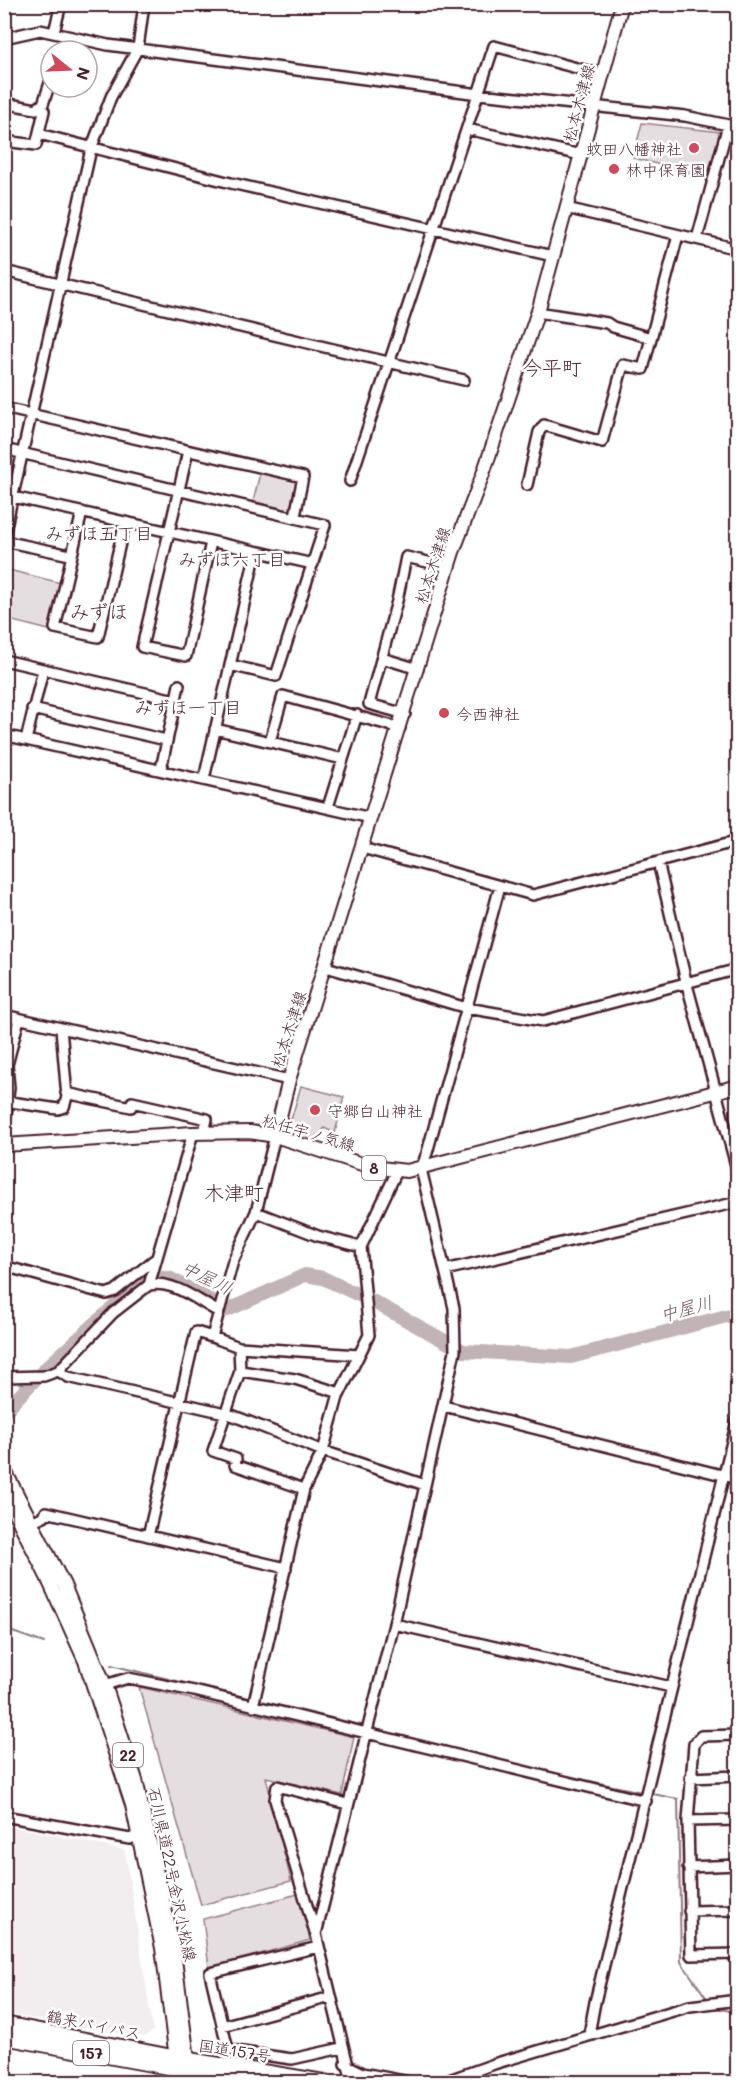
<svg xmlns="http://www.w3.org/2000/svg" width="742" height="2087" font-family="Mali,'Klee One',sans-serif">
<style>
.built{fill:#f2eeef}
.green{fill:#e5dee0;stroke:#987e86;stroke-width:1.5}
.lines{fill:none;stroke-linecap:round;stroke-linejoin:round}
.stream{stroke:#91787e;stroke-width:2}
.river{stroke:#c1b3b6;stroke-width:14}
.minor-casing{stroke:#4a1f2b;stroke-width:14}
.major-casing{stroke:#4a1f2b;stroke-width:16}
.highway-casing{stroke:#4a1f2b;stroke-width:18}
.minor{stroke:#fff;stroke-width:9}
.major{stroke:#fff;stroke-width:12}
.highway{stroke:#fff;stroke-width:14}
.poi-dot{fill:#d1495b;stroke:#fff;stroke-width:2}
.labels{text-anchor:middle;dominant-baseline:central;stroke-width:5;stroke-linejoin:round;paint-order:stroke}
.shield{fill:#fff;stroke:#80626b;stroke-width:1.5}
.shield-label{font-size:15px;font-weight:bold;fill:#4a1f2b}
.street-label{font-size:16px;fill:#4a1f2b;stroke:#fff}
.poi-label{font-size:16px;fill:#4a1f2b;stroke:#fff;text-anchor:start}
.neighbourhood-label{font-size:18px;fill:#4a1f2b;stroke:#fff}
.water-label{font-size:18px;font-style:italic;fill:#74535c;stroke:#fff}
.quarter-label{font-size:20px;fill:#4a1f2b;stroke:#fff}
</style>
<rect width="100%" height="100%" fill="#fff"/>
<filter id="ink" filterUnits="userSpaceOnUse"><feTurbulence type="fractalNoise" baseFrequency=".0167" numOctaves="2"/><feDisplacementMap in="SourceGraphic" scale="12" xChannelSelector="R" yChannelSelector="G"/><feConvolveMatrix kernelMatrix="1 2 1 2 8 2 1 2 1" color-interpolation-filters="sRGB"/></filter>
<g filter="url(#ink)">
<path class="built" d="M 4,1825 L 125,1850 L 153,2031 L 144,2037 L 5,2014 Z"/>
<path class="green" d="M 642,123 L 721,132 L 712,178 L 633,158 Z
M 260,473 L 298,482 L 292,511 L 253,502 Z
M 5,569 L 61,583 L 49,630 L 5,619 Z
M 301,1086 L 344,1097 L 335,1133 L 324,1128 L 317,1146 L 292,1138 L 288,1130 Z
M 139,1687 L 354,1737 L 342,1795 L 266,1777 L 291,1881 L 201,1905 Z
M 298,1894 L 310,1940 L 209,1968 L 203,1919 Z"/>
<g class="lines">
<path class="stream" d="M 4,1629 L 44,1643
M 111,1665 L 251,1699
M 257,1700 L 365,1726
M 371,1728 L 513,1764
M 542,1771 L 642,1792
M 648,1793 L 678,1799 L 681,1962 L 708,2000
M 713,2007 L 738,2013"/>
<path class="river" d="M 372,1301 L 463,1351 L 571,1357 L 738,1313
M 4,1412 L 47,1367 L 146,1278 L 169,1278 L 228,1310 L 305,1275 L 323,1278 L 363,1297"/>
<g class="minor-casing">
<path id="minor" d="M 54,32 L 61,4
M 4,38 L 40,30 L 108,45 L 479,94 L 685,116 L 738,127
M 63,51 L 69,37
M 4,103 L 36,109 L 43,104 L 51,80
M 467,129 L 581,155
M 39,134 L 231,183 L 553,256
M 4,141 L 36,145 L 44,111 L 40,106
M 566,208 L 738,249
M 697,239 L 728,125
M 4,271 L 464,380
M 537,312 L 607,323 L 613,327 L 651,338
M 4,408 L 303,477 L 295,516
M 4,449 L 325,525 L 276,676 L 230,665
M 188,451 L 142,647 L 186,656 L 211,542
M 350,481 L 494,46 L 603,75
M 527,485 L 539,432 L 544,425 L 602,442 L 623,365 L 643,369 L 678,235
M 4,495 L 313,564
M 82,512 L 55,628 L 98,637 L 125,522
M 4,535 L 91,149 L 111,97 L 138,48 L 144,4
M 4,541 L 70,555
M 382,658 L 418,669
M 4,660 L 175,700
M 32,709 L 166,740
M 405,714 L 369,704 L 397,601 L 406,557 L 449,567
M 215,729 L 343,759
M 4,735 L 371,818
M 26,740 L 43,670
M 270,741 L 283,696 L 400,728
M 161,769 L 179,685
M 204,779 L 256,552
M 328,807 L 357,715
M 362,848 L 533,895 L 738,841
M 658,862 L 686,981 L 738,1173
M 326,967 L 467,1008 L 543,1021 L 738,969
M 4,1015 L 289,1080
M 66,1093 L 131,1107
M 4,1101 L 58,1109 L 64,1107 L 67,1097 L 61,1028
M 132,1102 L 207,1119 L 204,1132
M 4,1132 L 9,1088 L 7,1065 L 19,1019
M 275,1136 L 256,1212 L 233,1261 L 212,1337 L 239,1347 L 359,1355
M 256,1212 L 318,1236 L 361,1247
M 4,1266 L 106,1294 L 115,1291 L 154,1260
M 445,1270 L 738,1202
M 149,1285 C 174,1280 198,1301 219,1312
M 239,1347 L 240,1371 L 295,1379 L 340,1393
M 58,1371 L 68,1377 L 229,1414 L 323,1451 L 425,1485
M 240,1371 L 213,1451 L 236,1459 L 235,1465 L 304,1489
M 4,1377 L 44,1376 L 58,1371 L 113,1313 L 149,1285 L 193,1133
M 444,1406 L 738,1479
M 31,1522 L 44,1516 L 46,1512 L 286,1568
M 148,1536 L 196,1332 L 212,1337
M 394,1624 L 671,1687
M 105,1685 L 128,1678 L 194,1691 L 646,1801
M 253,1706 L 304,1489 L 323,1451 L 338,1397 L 369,1335 L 361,1247 L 397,1171
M 738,1735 L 701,1736 L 694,1744 L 688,1821 L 691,1955 L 738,1954
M 690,1778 L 738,1776
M 4,1816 L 130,1839 L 138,1835
M 688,1821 L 738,1820
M 688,1867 L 738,1865
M 689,1911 L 738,1910
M 315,1932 L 275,1800 L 277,1786 L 347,1804
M 318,1947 L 210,1973 L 228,2050 L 292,2059 L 342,2048
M 222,2026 L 331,1997
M 593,2035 L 590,2029 L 595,2002 L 738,1417
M 345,2064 L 363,2073 L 410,2082
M 352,2082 L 316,1934 L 394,1624 L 455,1351 L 454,1308 L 421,1169 L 427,1153 L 500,886
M 443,2082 L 497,2063 L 690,2006 L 738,2000"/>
</g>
<g class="major-casing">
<path id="major" d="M 275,1136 L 289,1080 L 453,552 L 483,474 L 539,308 L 622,4
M 4,1145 L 193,1133 L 250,1132 L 275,1136 L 371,1167 L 407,1171 L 738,1086
M 4,1469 L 64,1585 L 105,1685 L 136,1780 L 173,1944 L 191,2082
M 4,1492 L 47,1577 L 85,1661 L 132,1805 L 162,1948 L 179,2082"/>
</g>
<g class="highway-casing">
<path id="highway" d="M 4,2024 L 177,2058 L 324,2082
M 4,2037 L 250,2082"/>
</g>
<use href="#minor" class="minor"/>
<use href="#major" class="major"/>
<use href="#highway" class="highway"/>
</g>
</g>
<g class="poi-dot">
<circle cx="694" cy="148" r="6"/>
<circle cx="614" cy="169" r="6"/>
<circle cx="444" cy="713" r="6"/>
<circle cx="315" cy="1110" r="6"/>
</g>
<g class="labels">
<g class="shield">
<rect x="362" y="1156" width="24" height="24" rx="4.5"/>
<rect x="113" y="1743" width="30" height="24" rx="4.5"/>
<rect x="73" y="2041" width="36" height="24" rx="4.5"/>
</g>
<g class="shield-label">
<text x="374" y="1168">8</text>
<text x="128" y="1755">22</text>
<text x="91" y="2053">157</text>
</g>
<g class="street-label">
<text transform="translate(578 103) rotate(-75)">松本木津線</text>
<text transform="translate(432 565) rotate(-72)">松本木津線</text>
<text transform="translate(288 1029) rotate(-72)">松本木津線</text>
<text transform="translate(309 1132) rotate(16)">松任宇ノ気線</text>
<text transform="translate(173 1874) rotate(78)">石川県道22号金沢小松線</text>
<text transform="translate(94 2024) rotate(11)">鶴来バイパス</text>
<text transform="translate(235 2050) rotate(9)">国道157号</text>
</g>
<g class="poi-label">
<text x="682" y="148" text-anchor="end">蚊田八幡神社</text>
<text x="626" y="169">林中保育園</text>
<text x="456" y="713">今西神社</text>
<text x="327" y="1110">守郷白山神社</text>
</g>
<g class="neighbourhood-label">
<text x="99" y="533">みずほ五丁目</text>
<text x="232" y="559">みずほ六丁目</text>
<text x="188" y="707">みずほ一丁目</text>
</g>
<g class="water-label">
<text transform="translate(207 1277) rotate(26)">中屋川</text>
<text transform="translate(686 1308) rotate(-15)">中屋川</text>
</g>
<g class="quarter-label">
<text x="552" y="367">今平町</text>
<text x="99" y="611">みずほ</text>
<text x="234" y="1192">木津町</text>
</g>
</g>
<rect width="742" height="2087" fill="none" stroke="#fff" stroke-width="24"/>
<rect x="12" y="12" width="718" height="2063" fill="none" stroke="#4a1f2b" stroke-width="2" filter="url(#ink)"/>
<g transform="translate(69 69) rotate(108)"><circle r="28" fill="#ffffff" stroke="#b7a5aa" stroke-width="1.5"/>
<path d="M0-4.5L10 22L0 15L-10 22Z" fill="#d1495b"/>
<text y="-9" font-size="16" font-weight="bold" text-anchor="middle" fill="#4a1f2b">N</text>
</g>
</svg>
